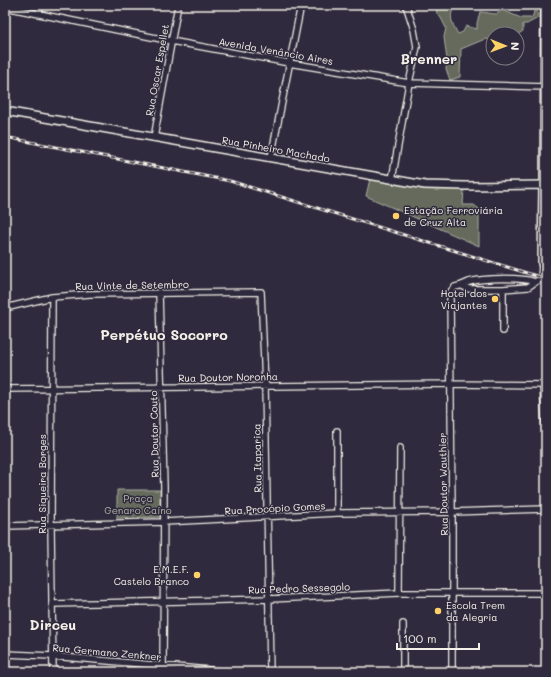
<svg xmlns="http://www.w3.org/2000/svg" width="551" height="677" font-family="Mali,sans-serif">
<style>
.green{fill:#656a5c;stroke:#acaea2}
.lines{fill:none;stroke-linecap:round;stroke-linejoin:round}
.minor-casing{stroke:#f4f1e8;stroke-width:8}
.major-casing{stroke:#f4f1e8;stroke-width:10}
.minor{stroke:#2f2a3d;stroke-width:5.5}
.major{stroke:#2f2a3d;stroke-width:7}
.rail-casing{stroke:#f4f1e8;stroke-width:3}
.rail{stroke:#2f2a3d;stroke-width:1.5;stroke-dasharray:4.5;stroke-linecap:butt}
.poi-dot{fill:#ffd166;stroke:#2f2a3d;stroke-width:1.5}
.labels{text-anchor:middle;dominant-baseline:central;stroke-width:3;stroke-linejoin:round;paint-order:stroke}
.street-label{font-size:10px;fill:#f4f1e8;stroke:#2f2a3d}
.poi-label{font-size:10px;fill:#f4f1e8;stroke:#2f2a3d;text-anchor:start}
.park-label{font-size:10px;fill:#b4b4a9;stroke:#2f2a3d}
.district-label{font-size:14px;font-weight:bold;fill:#f4f1e8;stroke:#2f2a3d}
</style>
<rect width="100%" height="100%" fill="#2f2a3d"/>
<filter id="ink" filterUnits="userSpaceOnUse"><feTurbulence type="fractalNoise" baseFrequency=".025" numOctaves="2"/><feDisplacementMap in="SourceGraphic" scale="8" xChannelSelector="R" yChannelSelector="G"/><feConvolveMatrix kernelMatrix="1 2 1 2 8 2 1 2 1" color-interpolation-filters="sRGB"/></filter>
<g filter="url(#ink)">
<path class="green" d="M 436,5 L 455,5 L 456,6 C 447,15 453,25 458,34 L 463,32 L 466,26 L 477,29 L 477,23 L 480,12 C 486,12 491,14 497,14 L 502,10 L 521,18 L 532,18 L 534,12 L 533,8 L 526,6 L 520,10 L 518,8 L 519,5 L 537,5 L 538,18 L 527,24 L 523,24 L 523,31 L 517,35 L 493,34 L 493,40 L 485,39 L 461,49 L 460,77 L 450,80 L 446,69 L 447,60 L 444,37 L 446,28 L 441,18 L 437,14 Z
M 370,179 L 425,189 L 464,189 L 463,205 L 474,205 L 479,209 L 479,246 L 366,196 Z
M 117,490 L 160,490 L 160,517 L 117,518 Z"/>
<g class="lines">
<g class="minor-casing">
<path id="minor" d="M 5,7 L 171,41 L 289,63 L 409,83 L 546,87
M 39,13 L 40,5
M 154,138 L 178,5
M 271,158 L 301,5
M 392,180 L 409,83 L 417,47 L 414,30 L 406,5
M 543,185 L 544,5
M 462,286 L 469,289 L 503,289 L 528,287 L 541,278 L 542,264
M 503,289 L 503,331
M 159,292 L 164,487 L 163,672
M 52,297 L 51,526 L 53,672
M 5,308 L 52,297 L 90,294 L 261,292 L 265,385 L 270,672
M 543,385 L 546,438
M 5,389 L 451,384 L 546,385
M 337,431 L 337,513
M 5,526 L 164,522 L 337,513 L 452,512 L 546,509
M 399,593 L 400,448
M 52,604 L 270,599 L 399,593 L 546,593
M 5,654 L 52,656 L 232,672
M 403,672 L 403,624
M 452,672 L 452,512 L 450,296 L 451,291 L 455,287 C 461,286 464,284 469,282 C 482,278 522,277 535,282"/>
</g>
<g class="major-casing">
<path id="major" d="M 5,111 L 425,185 L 465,186 L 546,185
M 543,185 L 542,264 L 546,266"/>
</g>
<use href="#minor" class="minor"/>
<use href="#major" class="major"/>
<g class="rail-casing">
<path id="rail" d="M 5,137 L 230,181 L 546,279"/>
</g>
<use href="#rail" class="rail"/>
</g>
</g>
<g class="poi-dot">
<circle cx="396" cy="216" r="4"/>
<circle cx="495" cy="299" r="4"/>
<circle cx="197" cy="575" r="4"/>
<circle cx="438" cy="611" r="4"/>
</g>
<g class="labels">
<g class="street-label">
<text transform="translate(276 51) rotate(10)">Avenida Venâncio Aires</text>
<text transform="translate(157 70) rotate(-80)">Rua Oscar Espellet</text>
<text transform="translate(276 149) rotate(10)">Rua Pinheiro Machado</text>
<text transform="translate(132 285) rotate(-1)">Rua Vinte de Setembro</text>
<text transform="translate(228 377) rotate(-1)">Rua Doutor Noronha</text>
<text transform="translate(154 434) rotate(-91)">Rua Doutor Couto</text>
<text transform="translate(257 458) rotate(-91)">Rua Itaparica</text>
<text transform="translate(42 484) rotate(-90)">Rua Siqueira Borges</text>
<text transform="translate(443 484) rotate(-91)">Rua Doutor Wauthier</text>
<text transform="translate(275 508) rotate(-3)">Rua Procópio Gomes</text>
<text transform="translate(299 588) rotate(-2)">Rua Pedro Sessegolo</text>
<text transform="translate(107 652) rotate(5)">Rua Germano Zenkner</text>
</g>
<g class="poi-label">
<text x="404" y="210">Estação Ferroviária<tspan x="404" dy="12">de Cruz Alta</tspan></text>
<text x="487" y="293" text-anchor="end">Hotel dos<tspan x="487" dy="12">Viajantes</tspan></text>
<text x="189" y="569" text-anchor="end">E.M.E.F.<tspan x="189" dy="12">Castelo Branco</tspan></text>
<text x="446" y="605">Escola Trem<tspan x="446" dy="12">da Alegria</tspan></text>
</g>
<g class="park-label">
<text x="138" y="498">Praça<tspan x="138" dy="12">Genaro Caíno</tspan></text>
</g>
<g class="district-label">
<text x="429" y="58">Brenner</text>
<text x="164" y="334">Perpétuo Socorro</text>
<text x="53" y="624">Dirceu</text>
</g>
</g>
<rect width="551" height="677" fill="none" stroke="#2f2a3d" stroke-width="20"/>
<rect x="10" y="10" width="531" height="657" fill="none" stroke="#f4f1e8" stroke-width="1.5" filter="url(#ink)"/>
<g transform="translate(505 46) rotate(91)"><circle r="19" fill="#2f2a3d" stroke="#7e7a81"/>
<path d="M0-3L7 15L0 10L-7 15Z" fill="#ffd166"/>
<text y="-6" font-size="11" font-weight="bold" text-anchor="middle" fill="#f4f1e8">N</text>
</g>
<path d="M397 643v6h82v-6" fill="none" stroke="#f4f1e8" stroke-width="2"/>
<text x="403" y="643" font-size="12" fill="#f4f1e8" stroke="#2f2a3d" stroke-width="3" paint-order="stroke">100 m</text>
</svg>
